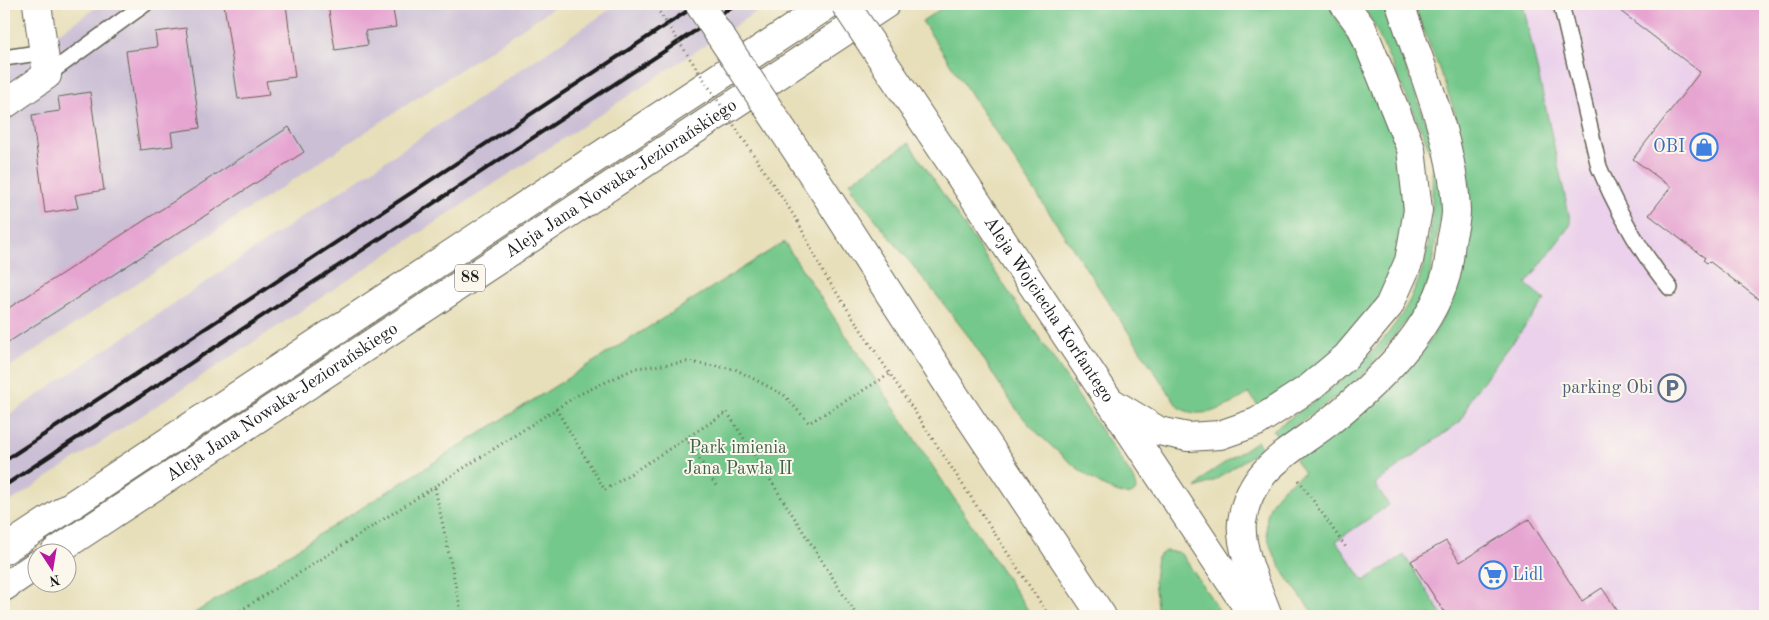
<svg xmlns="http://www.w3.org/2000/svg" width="1769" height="620" font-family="'Old Standard TT',serif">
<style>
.built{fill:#ebd1eb}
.industrial{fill:#cbbfd5}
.green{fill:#74c88b;stroke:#487254}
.building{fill:#e6a4d1}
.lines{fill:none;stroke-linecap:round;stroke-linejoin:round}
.service-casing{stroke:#636053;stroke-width:18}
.minor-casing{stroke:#636053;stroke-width:30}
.secondary-casing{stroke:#636053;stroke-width:30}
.primary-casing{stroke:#636053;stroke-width:30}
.path{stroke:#636053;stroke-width:3;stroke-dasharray:1 4;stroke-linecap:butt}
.service{stroke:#fff;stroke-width:15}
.minor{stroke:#fff;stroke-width:28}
.secondary{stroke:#fff;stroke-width:28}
.primary{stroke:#fff;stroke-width:28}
.rail{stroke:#1c1c1c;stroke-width:4}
.secondary-bridge-casing{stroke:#636053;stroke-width:30;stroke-linecap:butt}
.path-bridge{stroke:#636053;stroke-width:3;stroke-dasharray:1 4;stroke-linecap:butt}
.secondary-bridge{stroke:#fff;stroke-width:28}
.labels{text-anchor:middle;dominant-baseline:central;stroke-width:4;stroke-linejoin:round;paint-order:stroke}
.shield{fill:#fbf7ec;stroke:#5f5e5a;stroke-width:1}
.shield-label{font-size:16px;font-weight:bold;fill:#1c1c1c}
.shop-label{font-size:18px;fill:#366cbe;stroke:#fbf7ec;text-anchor:end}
.street-label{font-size:18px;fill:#1c1c1c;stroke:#fbf7ec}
.service-label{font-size:18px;fill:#4e5e75;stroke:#fbf7ec;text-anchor:end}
.park-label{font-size:18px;fill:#3f6148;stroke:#fbf7ec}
</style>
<rect width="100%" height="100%" fill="#fbf7ec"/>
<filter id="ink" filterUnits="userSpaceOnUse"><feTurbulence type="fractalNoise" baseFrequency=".02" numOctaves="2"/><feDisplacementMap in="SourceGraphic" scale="10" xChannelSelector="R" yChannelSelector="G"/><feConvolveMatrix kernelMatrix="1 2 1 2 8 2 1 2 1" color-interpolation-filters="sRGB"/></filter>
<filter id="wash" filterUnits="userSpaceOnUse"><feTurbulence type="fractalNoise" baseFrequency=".0096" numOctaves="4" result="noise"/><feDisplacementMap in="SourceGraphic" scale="20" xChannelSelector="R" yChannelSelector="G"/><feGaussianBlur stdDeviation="1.12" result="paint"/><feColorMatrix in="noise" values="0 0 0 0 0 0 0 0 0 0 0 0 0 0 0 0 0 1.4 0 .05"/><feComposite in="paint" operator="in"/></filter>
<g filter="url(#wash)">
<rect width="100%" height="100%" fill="#e7dfba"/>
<path class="built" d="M 1523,4 L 1765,4 L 1765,616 L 1443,616 L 1404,556 L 1364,582 L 1336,541 L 1389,505 L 1374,484 L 1461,421 L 1471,397 L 1544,301 L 1526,284 L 1571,224 Z"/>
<path class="industrial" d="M 102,4 L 559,4 L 4,371 L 4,69 Z
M 618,4 L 768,4 L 4,506 L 4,418 Z"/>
<path class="green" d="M 948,4 L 1328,4 C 1344,28 1356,54 1368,81 C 1378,103 1393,127 1398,151 C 1407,193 1405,234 1389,274 C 1386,282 1384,291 1379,299 C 1351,345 1303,377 1259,407 L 1249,393 C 1230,406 1201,422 1178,407 L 922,21 Z
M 1362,4 L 1383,4 L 1434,146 L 1442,194 L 1441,212 L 1429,281 L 1414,311 L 1367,371 L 1340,394 L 1278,438 L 1273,430 C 1359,371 1431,319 1432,204 C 1432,185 1434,165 1428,147 C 1423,132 1415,117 1409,102 C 1397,76 1385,49 1373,23 Z
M 1414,4 L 1523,4 L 1571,224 L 1526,284 L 1545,300 L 1471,397 L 1461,421 L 1375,484 L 1389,505 L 1336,541 L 1364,581 L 1404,555 L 1443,616 L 1315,616 C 1293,583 1245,535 1277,495 C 1284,486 1295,479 1304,473 L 1295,460 C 1379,403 1449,352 1466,245 C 1469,220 1471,195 1468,169 C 1460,112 1433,57 1414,4 Z
M 909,143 L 1135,481 L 1136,491 C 1118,511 1041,438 1027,422 C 1004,396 989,365 969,337 C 931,286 889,238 851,188 L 853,186 L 850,182 Z
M 784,242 L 1032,616 L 190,616 Z
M 1257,441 L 1262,448 L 1214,481 L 1196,488 L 1208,474 Z
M 1165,551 L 1178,552 L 1183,556 L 1223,616 L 1158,616 L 1154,580 L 1157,557 Z"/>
<g id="blocks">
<path class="building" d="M 224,4 L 286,4 L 295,77 L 266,81 L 269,95 L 238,99 Z
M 328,4 L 392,4 L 396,27 L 365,31 L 368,45 L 335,50 Z
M 1611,4 L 1765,4 L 1765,304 L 1709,261 L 1707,263 L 1703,260 L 1705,258 L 1649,215 L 1671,187 L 1633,159 L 1700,72 Z
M 186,28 L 200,128 L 171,132 L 173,146 L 140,150 L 126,51 L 157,47 L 155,32 Z
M 90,92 L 104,190 L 75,195 L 78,208 L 45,213 L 32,115 L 60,111 L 58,97 Z
M 289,127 L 304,152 L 4,345 L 4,311 Z
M 4,227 L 7,240 L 4,241 Z
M 1529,519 L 1582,601 L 1602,588 L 1621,616 L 1447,616 L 1411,561 L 1446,541 L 1460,562 Z"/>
</g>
</g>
<g filter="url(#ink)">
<use href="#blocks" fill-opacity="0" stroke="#636053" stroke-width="1"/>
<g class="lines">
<g class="service-casing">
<path id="service" d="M 1561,4 L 1599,167 C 1617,210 1640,252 1670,288
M 4,58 L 44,52
M 47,75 L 145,4"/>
</g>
<g class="minor-casing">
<path id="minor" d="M 4,105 L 47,75 L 37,4"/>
</g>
<g class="secondary-casing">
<g id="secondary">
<path id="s1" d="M 929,130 L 1253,616"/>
<path d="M 830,201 L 954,394 L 1102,616"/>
</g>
</g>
<g class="primary-casing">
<g id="primary">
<path d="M 1108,400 L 1159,431 L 1188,437 L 1220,435 L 1257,422 L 1309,388 L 1346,357 L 1389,306 L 1409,261 L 1418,210 L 1411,149 L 1362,28 L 1344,4"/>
<path d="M 4,550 L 829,4"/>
<path id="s2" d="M 55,552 L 886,4"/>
<path d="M 4,587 L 38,564"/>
<path d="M 1268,616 C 1259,591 1239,549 1242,522 C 1249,468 1292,451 1330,421 C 1377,383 1429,334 1446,275 C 1449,264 1450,252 1451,241 C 1453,231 1456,221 1456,211 C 1454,144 1421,68 1400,4"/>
</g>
</g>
<path class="path" d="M 798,222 L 823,272 L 1049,616
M 556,409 L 605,490 L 727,412 L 857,616
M 686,438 L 717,487
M 1299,480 L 1347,549
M 435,488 L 462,616
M 232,616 L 578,395 L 636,368 L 687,362 L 735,369 L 784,395 L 809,423 L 890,374"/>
<use href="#service" class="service"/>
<use href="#minor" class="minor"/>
<use href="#secondary" class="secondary"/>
<use href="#primary" class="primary"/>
<path class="rail" d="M 4,461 L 698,4
M 4,486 L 736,4"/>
<g class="secondary-bridge-casing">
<path id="secondary-bridge" d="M 699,4 L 830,201
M 845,4 L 929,130"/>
</g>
<path class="path-bridge" d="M 654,4 L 798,222"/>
<use href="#secondary-bridge" class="secondary-bridge"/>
</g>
</g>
<defs>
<g id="shop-ring" transform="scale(1.4375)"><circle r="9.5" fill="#fbf7ec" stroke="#3f7fe0" stroke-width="1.5"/><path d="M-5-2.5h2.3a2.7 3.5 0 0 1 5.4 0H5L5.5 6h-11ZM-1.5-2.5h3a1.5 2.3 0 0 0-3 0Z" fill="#3f7fe0"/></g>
<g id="parking-ring" transform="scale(1.4375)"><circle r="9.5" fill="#fbf7ec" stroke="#5c6f8a" stroke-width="1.5"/><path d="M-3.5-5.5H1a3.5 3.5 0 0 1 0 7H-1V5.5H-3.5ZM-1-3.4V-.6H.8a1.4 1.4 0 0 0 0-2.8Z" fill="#5c6f8a"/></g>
<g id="supermarket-ring" transform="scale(1.4375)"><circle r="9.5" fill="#fbf7ec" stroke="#3f7fe0" stroke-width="1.5"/><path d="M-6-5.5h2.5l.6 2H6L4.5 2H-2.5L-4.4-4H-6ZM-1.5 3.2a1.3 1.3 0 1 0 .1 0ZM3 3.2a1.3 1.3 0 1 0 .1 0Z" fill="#3f7fe0"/></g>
</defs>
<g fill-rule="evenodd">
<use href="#shop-ring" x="1704" y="147"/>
<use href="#parking-ring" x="1672" y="388"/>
<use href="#supermarket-ring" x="1493" y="575"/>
</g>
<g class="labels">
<rect class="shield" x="455" y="264.5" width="30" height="27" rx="4"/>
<g class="shield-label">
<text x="470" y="278">88</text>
</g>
<g class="shop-label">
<text x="1685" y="147">OBI</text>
<text x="1512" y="575" text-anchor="start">Lidl</text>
</g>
<g class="street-label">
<text stroke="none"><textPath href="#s2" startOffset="678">Aleja Jana Nowaka-Jeziorańskiego</textPath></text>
<text stroke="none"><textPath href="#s1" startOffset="216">Aleja Wojciecha Korfantego</textPath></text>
<text stroke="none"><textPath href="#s2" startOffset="272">Aleja Jana Nowaka-Jeziorańskiego</textPath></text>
</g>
<g class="service-label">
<text x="1653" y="388">parking Obi</text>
</g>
<g class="park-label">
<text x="738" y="448">Park imienia<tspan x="738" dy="21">Jana Pawła II</tspan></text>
</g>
</g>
<rect width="1769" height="620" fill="none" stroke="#fbf7ec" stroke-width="20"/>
<g transform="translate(52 568) rotate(168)"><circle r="24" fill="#fbf7ec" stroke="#a29f99"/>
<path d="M0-4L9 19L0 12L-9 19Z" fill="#b5179e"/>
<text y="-8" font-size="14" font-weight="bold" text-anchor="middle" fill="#1c1c1c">N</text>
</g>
</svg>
